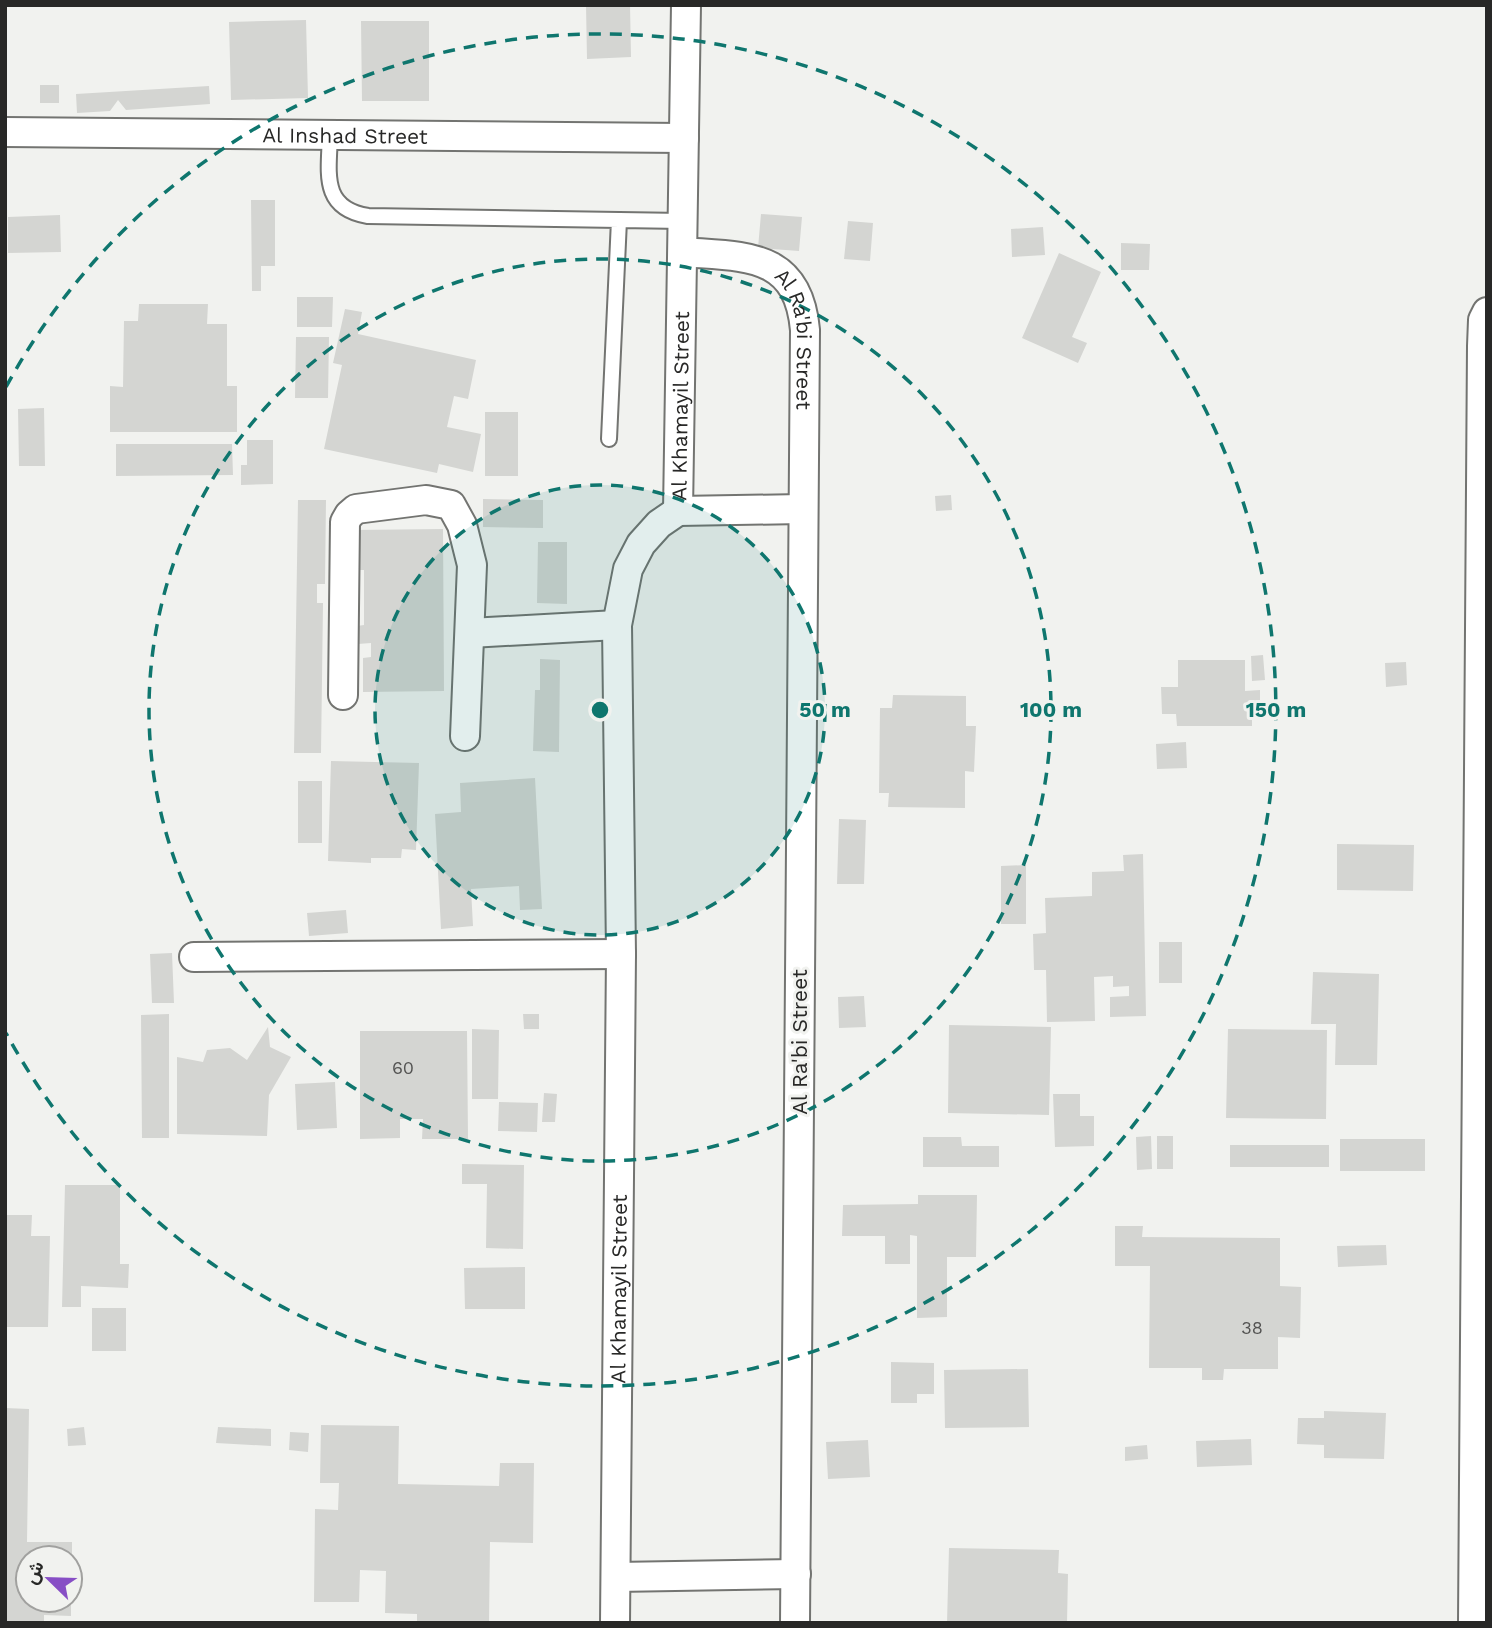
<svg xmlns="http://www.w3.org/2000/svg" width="1492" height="1628" font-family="'Work Sans',Vazirmatn,sans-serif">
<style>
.building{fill:#d4d5d2}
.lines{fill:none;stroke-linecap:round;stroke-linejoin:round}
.service-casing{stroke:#737471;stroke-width:18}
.minor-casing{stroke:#737471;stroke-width:32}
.service{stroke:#fff;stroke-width:14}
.minor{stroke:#fff;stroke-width:28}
.ring{fill:none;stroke:#0f766e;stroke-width:3.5;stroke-dasharray:12 9}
.labels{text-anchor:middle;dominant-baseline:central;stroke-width:6;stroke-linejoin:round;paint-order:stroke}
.number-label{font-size:18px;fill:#535352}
.street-label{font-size:21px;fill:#282827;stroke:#f1f2ef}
.centre{fill:#0f766e;stroke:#f1f2ef;stroke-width:3.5}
.ring-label{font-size:21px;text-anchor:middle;font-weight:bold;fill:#0f766e;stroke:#f1f2ef;stroke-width:6;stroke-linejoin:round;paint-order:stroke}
</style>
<rect width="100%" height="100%" fill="#f1f2ef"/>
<path class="building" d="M 586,5 L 630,5 L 631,57 L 587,59 Z
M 306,20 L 308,98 L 231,100 L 229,22 Z
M 361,21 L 429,21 L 429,101 L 362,101 Z
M 40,85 L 59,85 L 59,103 L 40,103 Z
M 209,86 L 210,104 L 126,110 L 118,100 L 110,111 L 77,113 L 76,94 Z
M 251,200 L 275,200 L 275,266 L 261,266 L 261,291 L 252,291 Z
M 761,214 L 802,217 L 799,251 L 758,248 Z
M 60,215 L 61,252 L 8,253 L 8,217 Z
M 848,221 L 873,223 L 870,261 L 844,259 Z
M 1043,227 L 1045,255 L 1012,257 L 1011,229 Z
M 1121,243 L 1150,244 L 1149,270 L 1121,270 Z
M 1059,253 L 1101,272 L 1072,337 L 1087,343 L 1078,363 L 1022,338 Z
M 297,297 L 333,297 L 332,327 L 297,327 Z
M 139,304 L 208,304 L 207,324 L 227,324 L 227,386 L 237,386 L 237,432 L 110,432 L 110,386 L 123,387 L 124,321 L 138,321 Z
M 345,309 L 362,312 L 358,334 L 476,360 L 468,399 L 454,396 L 447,427 L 481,434 L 473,472 L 439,464 L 437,473 L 324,449 L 342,365 L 333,363 Z
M 296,337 L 329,337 L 328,398 L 295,398 Z
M 44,408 L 45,466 L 19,466 L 18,409 Z
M 485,412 L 518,412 L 518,476 L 485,476 Z
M 247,440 L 273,440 L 273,484 L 241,485 L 241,465 L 247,465 Z
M 116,444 L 232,444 L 233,475 L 116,476 Z
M 951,495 L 952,510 L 936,511 L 935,496 Z
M 483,499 L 543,500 L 543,528 L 483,527 Z
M 298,500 L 326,500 L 325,584 L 317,584 L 317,603 L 323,603 L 321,753 L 294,753 Z
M 443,529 L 444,691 L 363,692 L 363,658 L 371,657 L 371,643 L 358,644 L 357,626 L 364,625 L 364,570 L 354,570 L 353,530 Z
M 538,542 L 567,542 L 567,604 L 537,603 Z
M 1263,655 L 1265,680 L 1252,681 L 1251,656 Z
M 540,659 L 560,660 L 559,752 L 533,751 L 535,690 L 540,690 Z
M 1178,660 L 1245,660 L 1245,691 L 1260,690 L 1260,715 L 1252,715 L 1252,726 L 1177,726 L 1176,714 L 1162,714 L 1161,687 L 1178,687 Z
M 1406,662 L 1407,685 L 1386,687 L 1385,663 Z
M 893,695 L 966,696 L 966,726 L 976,726 L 974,772 L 965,771 L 965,808 L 888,807 L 889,793 L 879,793 L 880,708 L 892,708 Z
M 1186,742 L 1187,768 L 1157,769 L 1156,744 Z
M 331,761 L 419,763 L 416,850 L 402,849 L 401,858 L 371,858 L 371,863 L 328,861 Z
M 535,778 L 542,909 L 520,910 L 519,886 L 471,889 L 473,926 L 441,929 L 435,814 L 461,812 L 460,783 Z
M 298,781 L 322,781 L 322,843 L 298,843 Z
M 839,819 L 866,820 L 864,884 L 837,884 Z
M 1337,844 L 1414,845 L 1413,891 L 1337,890 Z
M 1143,854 L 1146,1016 L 1110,1017 L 1110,997 L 1129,996 L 1129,986 L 1113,987 L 1113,976 L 1094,977 L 1095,1021 L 1047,1022 L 1046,970 L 1034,970 L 1033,934 L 1046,933 L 1045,898 L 1092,896 L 1092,872 L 1124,871 L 1123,855 Z
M 1026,865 L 1026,924 L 1001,924 L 1001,866 Z
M 346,910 L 348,933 L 309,936 L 307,913 Z
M 1159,942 L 1182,942 L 1182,983 L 1159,983 Z
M 172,953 L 174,1003 L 152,1003 L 150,954 Z
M 1313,972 L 1379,974 L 1377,1065 L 1335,1065 L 1336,1024 L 1311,1024 Z
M 864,996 L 866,1027 L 839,1028 L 838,997 Z
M 169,1014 L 169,1138 L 142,1138 L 141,1015 Z
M 523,1014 L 539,1014 L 539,1029 L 524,1029 Z
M 949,1025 L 1051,1027 L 1049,1115 L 948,1113 Z
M 268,1027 L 270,1047 L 291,1057 L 269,1095 L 267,1136 L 177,1134 L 177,1057 L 203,1062 L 207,1050 L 230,1048 L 247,1060 Z
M 472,1029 L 499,1030 L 498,1099 L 472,1099 Z
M 1228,1029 L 1327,1030 L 1326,1119 L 1226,1118 Z
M 360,1031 L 467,1031 L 468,1139 L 422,1139 L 423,1119 L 400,1119 L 400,1138 L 360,1139 Z
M 335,1082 L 337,1128 L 297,1130 L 295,1084 Z
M 544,1093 L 557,1094 L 555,1122 L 542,1122 Z
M 1053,1094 L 1080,1094 L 1080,1116 L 1094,1116 L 1094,1146 L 1055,1147 Z
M 499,1102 L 538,1103 L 537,1132 L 498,1131 Z
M 1151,1136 L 1152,1169 L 1137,1170 L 1136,1137 Z
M 1157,1136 L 1173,1136 L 1173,1169 L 1157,1169 Z
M 923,1137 L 961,1137 L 962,1146 L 999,1146 L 999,1167 L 923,1167 Z
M 1340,1139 L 1425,1139 L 1425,1171 L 1340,1171 Z
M 1230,1145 L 1329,1145 L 1329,1167 L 1230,1167 Z
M 462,1164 L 524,1165 L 523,1249 L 486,1248 L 487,1184 L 462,1184 Z
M 65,1185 L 120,1185 L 120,1264 L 129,1264 L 128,1288 L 81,1286 L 81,1307 L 62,1307 Z
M 918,1195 L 977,1195 L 976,1257 L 947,1257 L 947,1317 L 917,1318 L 917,1236 L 910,1235 L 910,1264 L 885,1264 L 885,1236 L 842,1236 L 843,1205 L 918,1204 Z
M 5,1215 L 32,1215 L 31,1236 L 50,1236 L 48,1327 L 5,1327 Z
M 1115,1226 L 1143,1226 L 1142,1237 L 1280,1238 L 1280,1286 L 1301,1287 L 1300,1338 L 1278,1337 L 1278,1369 L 1224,1369 L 1223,1380 L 1202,1380 L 1202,1368 L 1149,1368 L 1150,1266 L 1115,1266 Z
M 1386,1245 L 1387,1265 L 1338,1267 L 1337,1246 Z
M 525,1267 L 525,1309 L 465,1309 L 464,1268 Z
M 92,1308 L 126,1308 L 126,1351 L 92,1351 Z
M 891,1362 L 934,1363 L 934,1394 L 917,1394 L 917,1403 L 891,1403 Z
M 1028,1369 L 1029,1427 L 945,1428 L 944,1370 Z
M 5,1408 L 29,1409 L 27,1542 L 72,1542 L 72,1558 L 28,1558 L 28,1600 L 71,1600 L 71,1616 L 44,1615 L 44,1623 L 5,1623 Z
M 1324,1411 L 1386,1413 L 1384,1459 L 1324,1458 L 1324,1445 L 1297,1444 L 1298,1418 L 1324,1418 Z
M 321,1425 L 399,1426 L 398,1484 L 499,1486 L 500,1463 L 534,1463 L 533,1543 L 490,1542 L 489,1623 L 417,1623 L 417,1614 L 385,1613 L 386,1571 L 360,1570 L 359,1602 L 314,1602 L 315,1509 L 338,1510 L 339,1483 L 320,1483 Z
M 84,1427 L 86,1445 L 68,1446 L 67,1429 Z
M 218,1427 L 271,1429 L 271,1446 L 216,1443 Z
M 290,1432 L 309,1433 L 308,1452 L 289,1450 Z
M 1251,1439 L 1252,1465 L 1197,1467 L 1196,1441 Z
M 868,1440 L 870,1477 L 828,1479 L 826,1442 Z
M 1147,1445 L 1148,1459 L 1125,1461 L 1125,1447 Z
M 949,1548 L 1059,1550 L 1058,1573 L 1068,1574 L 1067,1623 L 947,1623 Z"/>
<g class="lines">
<g class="service-casing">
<path id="service" d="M 330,134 C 329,172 320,208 368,216 L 683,221
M 609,439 L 619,220"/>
</g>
<g class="minor-casing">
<g id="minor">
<path id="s1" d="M 5,132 L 684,138"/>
<path id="s2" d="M 683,252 C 745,257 798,252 805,330 L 795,1623"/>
<path id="s3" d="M 678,511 L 686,5"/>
<path d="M 678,511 L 802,509"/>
<path d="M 470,633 L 617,625"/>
<path d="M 343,695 L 345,522 L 349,515 L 356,509 L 426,500 L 451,505 L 462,525 L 472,565 L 465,736"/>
<path d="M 194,957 L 621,954"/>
<path d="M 616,1577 L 796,1574"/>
<path id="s4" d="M 615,1623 L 621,954 L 617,625 L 628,569 L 641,544 L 659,524 L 678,511"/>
<path d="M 1473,1623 L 1482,346 L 1483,320 L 1487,312"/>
</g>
</g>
<use href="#service" class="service"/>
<use href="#minor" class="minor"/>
</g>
<circle cx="600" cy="710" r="225" fill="#0f766e" fill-opacity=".12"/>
<g class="ring">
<circle cx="600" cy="710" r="225"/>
<circle cx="600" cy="710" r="451"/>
<path d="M6 387A676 676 0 1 1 6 1033"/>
</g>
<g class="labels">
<g class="number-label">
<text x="403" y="1067">60</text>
<text x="1252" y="1327">38</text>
</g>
<g class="street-label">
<text stroke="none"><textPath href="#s1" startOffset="340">Al Inshad Street</textPath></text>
<text stroke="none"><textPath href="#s2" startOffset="172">Al Ra'bi Street</textPath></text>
<text stroke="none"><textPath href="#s3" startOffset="105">Al Khamayil Street</textPath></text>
<text transform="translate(799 1042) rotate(-90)">Al Ra'bi Street</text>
<text stroke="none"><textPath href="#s4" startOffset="334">Al Khamayil Street</textPath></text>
</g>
</g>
<circle cx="600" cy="710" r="10" class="centre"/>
<g class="ring-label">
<text x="825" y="717">50 m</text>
<text x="1051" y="717">100 m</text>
<text x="1276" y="717">150 m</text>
</g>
<rect width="1492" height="1628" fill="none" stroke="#282827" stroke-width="14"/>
<g transform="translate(49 1579) rotate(293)"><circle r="33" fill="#f1f2ef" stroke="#a1a19f" stroke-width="2"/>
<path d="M0-5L12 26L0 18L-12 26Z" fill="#874ec5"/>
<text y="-10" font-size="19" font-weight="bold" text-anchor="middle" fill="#282827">ش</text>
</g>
</svg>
